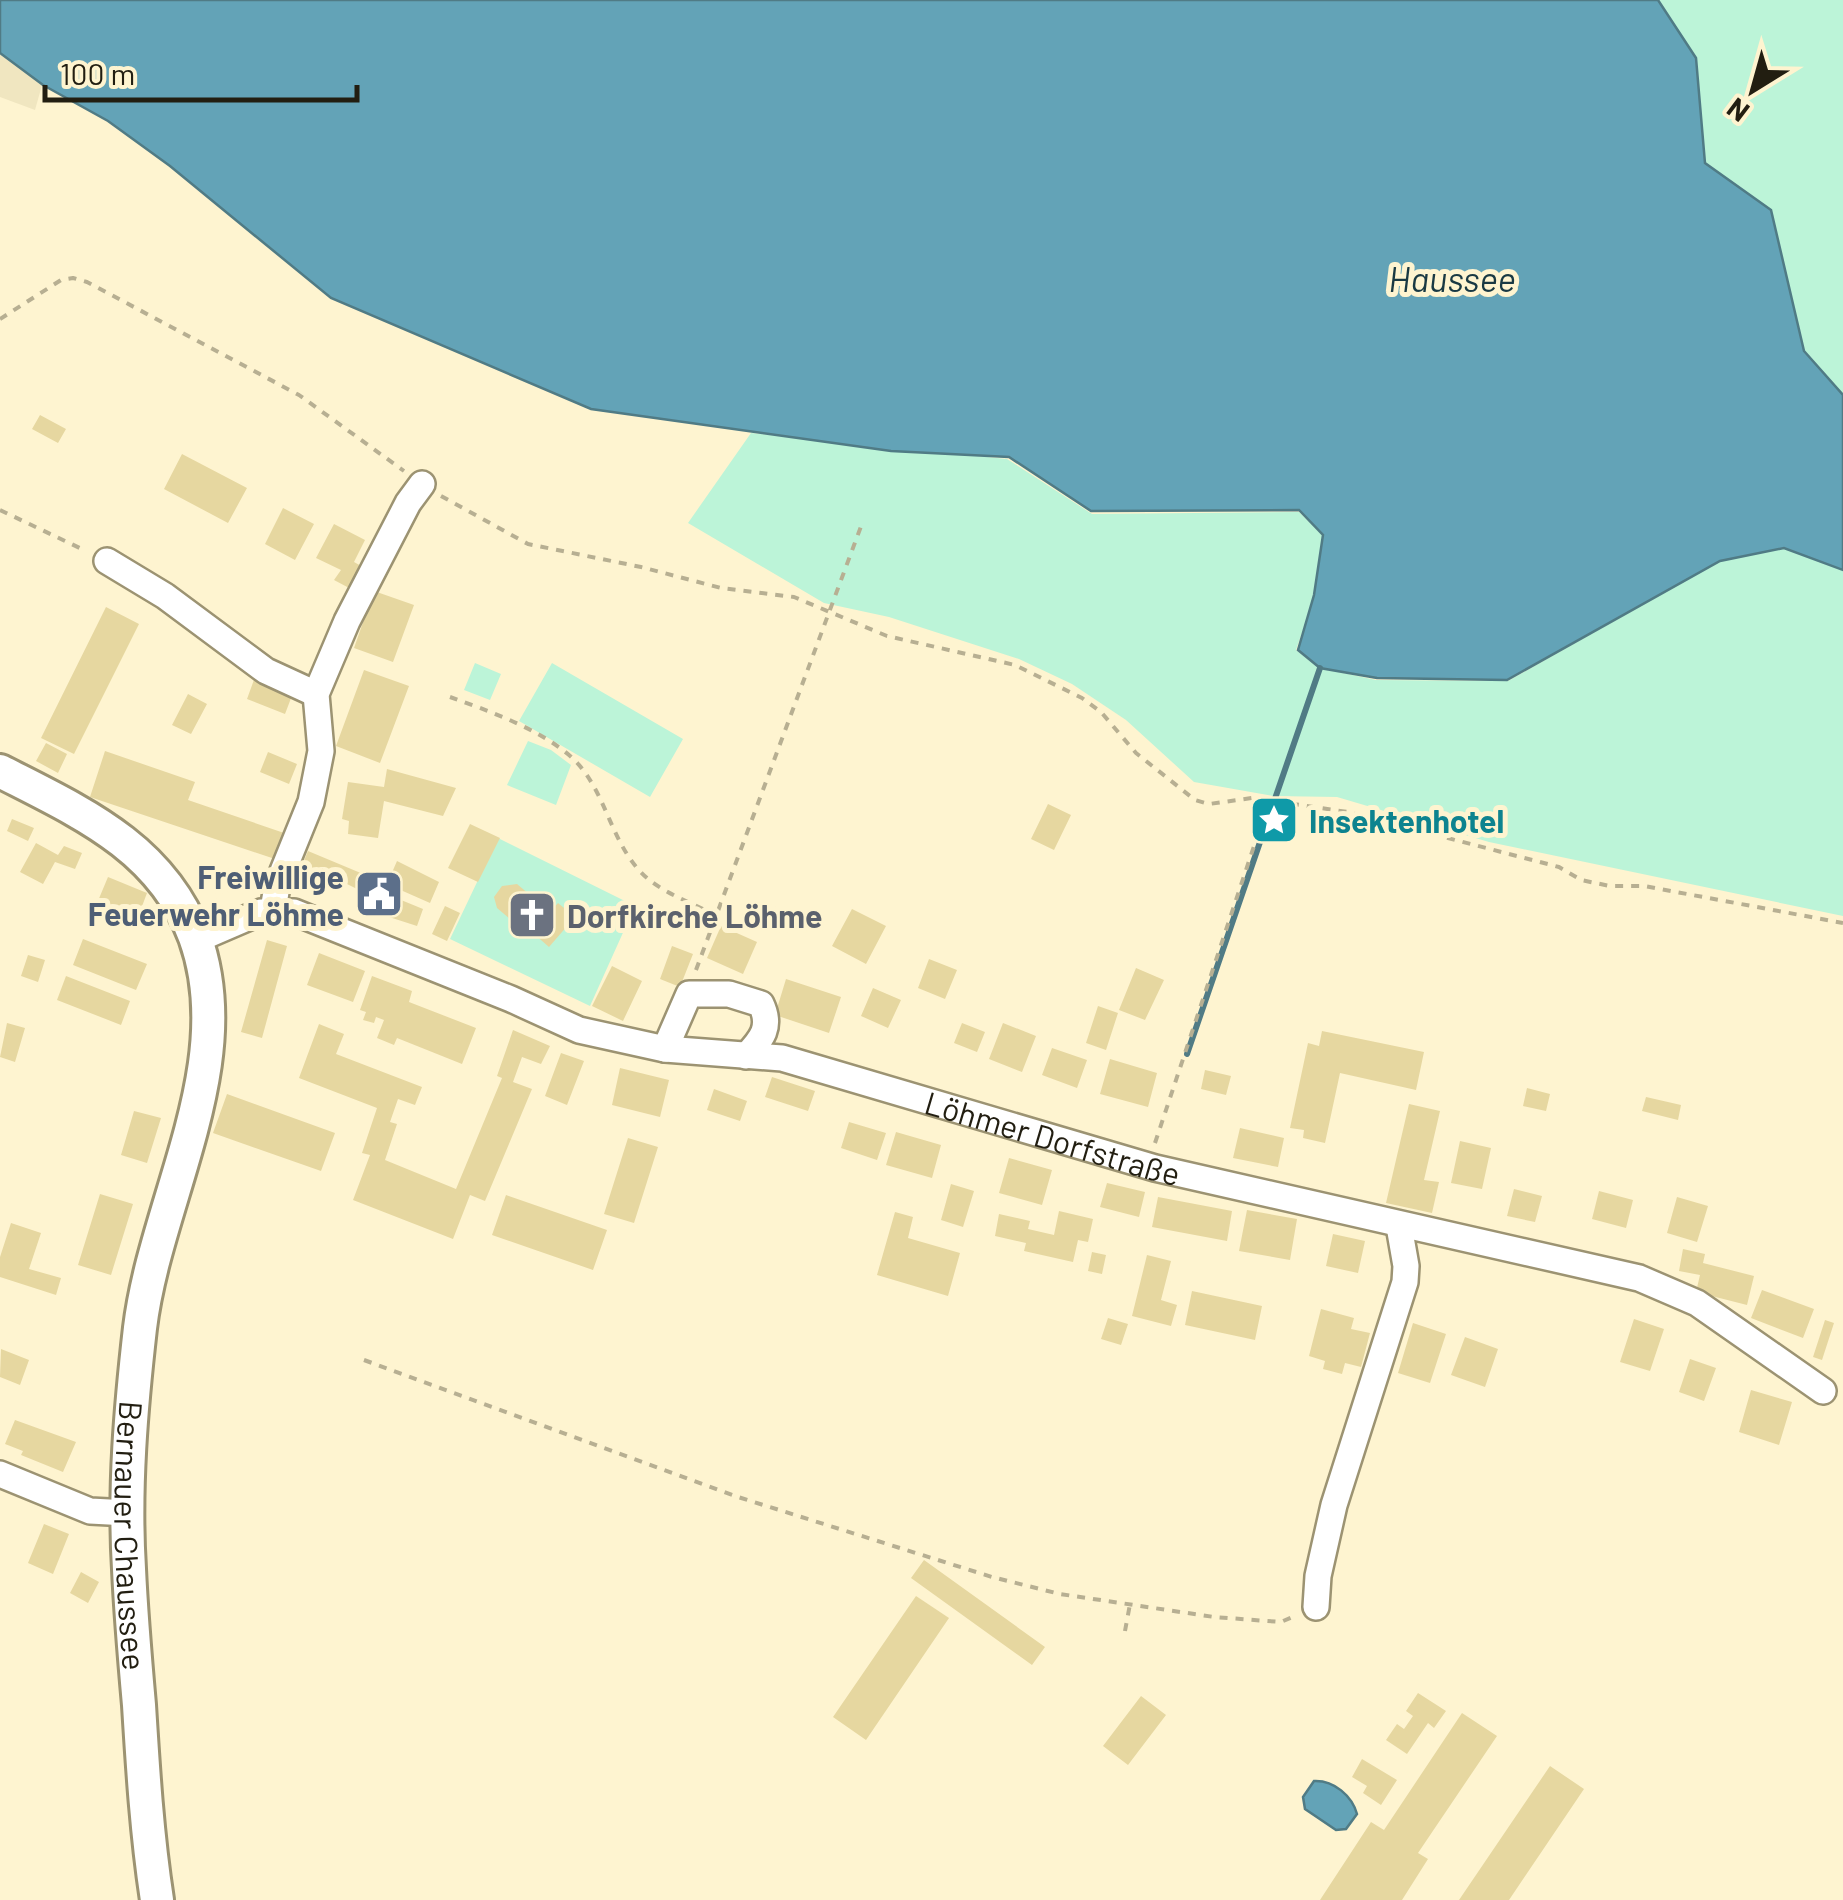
<svg xmlns="http://www.w3.org/2000/svg" width="1843" height="1900" font-family="Barlow,sans-serif">
<style>
.green{fill:#bcf4d8}
.sand{fill:#f0e6c0}
.water{fill:#63a3b7;stroke:#507b85;stroke-width:2.5}
.lines{fill:none;stroke-linecap:round;stroke-linejoin:round}
.stream{stroke:#507b85;stroke-width:6}
.building{fill:#e6d7a0}
.minor-casing{stroke:#9c9372;stroke-width:30}
.major-casing{stroke:#9c9372;stroke-width:38}
.path{stroke:#b7af92;stroke-width:4;stroke-dasharray:8 8;stroke-linecap:butt}
.minor{stroke:#fff;stroke-width:25}
.major{stroke:#fff;stroke-width:32}
.labels{text-anchor:middle;dominant-baseline:central;stroke-width:10;stroke-linejoin:round;paint-order:stroke}
.culture-label{font-size:32px;font-weight:bold;fill:#0d838f;stroke:#fef4d0;text-anchor:start}
.service-label{font-size:32px;font-weight:bold;fill:#4e5e75;stroke:#fef4d0;text-anchor:end}
.worship-label{font-size:32px;font-weight:bold;fill:#5b616d;stroke:#fef4d0;text-anchor:start}
.street-label{font-size:32px;fill:#221e11;stroke:#fef4d0}
.water-label{font-size:35px;font-style:italic;fill:#193943;stroke:#fef4d0}
</style>
<rect width="100%" height="100%" fill="#fef4d0"/>
<path class="green" d="M 1658,0 L 1843,0 L 1843,395 L 1804,351 L 1771,210 L 1705,163 Z
M 751,433 L 1007,459 L 1092,514 L 1299,512 L 1323,535 L 1315,595 L 1296,650 L 1320,668 L 1376,680 L 1508,681 L 1720,561 L 1784,548 L 1843,570 L 1843,916 L 1489,842 L 1337,797 L 1273,796 L 1194,782 L 1126,720 L 1072,684 L 1019,659 L 889,617 L 824,603 L 688,523 Z
M 475,663 L 501,674 L 490,700 L 464,690 Z
M 552,663 L 683,739 L 650,797 L 519,721 Z
M 528,741 L 551,750 L 571,765 L 556,805 L 507,785 Z
M 498,838 L 635,906 L 590,1006 L 450,939 Z"/>
<path class="sand" d="M 0,54 L 42,85 L 35,110 L 0,97 Z"/>
<path class="water" d="M 0,0 L 1658,0 L 1696,58 L 1705,163 L 1771,210 L 1804,351 L 1843,395 L 1843,570 L 1784,548 L 1720,561 L 1507,680 L 1377,678 L 1320,668 L 1298,650 L 1314,595 L 1323,535 L 1299,510 L 1091,511 L 1009,457 L 891,451 L 591,409 L 331,298 L 170,166 L 108,121 L 43,85 L 0,53 Z
M 1314,1781 C 1334,1780 1352,1796 1357,1814 L 1346,1829 L 1336,1830 L 1305,1809 L 1303,1797 Z"/>
<g class="lines">
<path class="stream" d="M 1187,1054 L 1320,668"/>
</g>
<path class="building" d="M 40,415 L 66,429 L 58,443 L 32,429 Z
M 182,454 L 247,488 L 228,523 L 164,489 Z
M 283,508 L 314,524 L 295,560 L 265,544 Z
M 334,524 L 365,540 L 354,562 L 363,567 L 351,589 L 334,580 L 341,570 L 316,558 Z
M 374,591 L 414,605 L 393,662 L 354,648 Z
M 106,607 L 139,624 L 74,754 L 41,738 Z
M 364,670 L 409,686 L 380,763 L 336,746 Z
M 255,677 L 293,693 L 285,714 L 247,699 Z
M 188,694 L 207,704 L 191,734 L 172,725 Z
M 46,743 L 67,754 L 58,773 L 36,761 Z
M 105,751 L 195,782 L 188,800 L 287,834 L 278,860 L 90,797 Z
M 268,752 L 297,764 L 289,784 L 260,772 Z
M 387,769 L 456,788 L 443,816 L 384,801 L 378,838 L 348,834 L 349,821 L 342,819 L 348,782 L 384,787 Z
M 1048,804 L 1071,815 L 1054,850 L 1031,839 Z
M 12,819 L 34,828 L 28,841 L 7,831 Z
M 470,824 L 500,838 L 478,882 L 448,868 Z
M 36,843 L 58,855 L 64,846 L 82,853 L 75,869 L 55,862 L 43,884 L 20,872 Z
M 308,851 L 387,884 L 384,893 L 423,909 L 417,926 L 358,907 L 363,892 L 341,881 L 340,887 L 300,870 Z
M 397,861 L 439,882 L 430,903 L 387,884 Z
M 108,877 L 147,893 L 135,925 L 95,908 Z
M 517,884 L 550,912 L 558,903 L 575,917 L 549,947 L 533,933 L 530,936 L 497,908 L 494,897 L 502,886 Z
M 445,906 L 460,913 L 447,941 L 432,934 Z
M 852,909 L 886,926 L 866,964 L 832,946 Z
M 721,926 L 757,942 L 743,974 L 707,958 Z
M 83,939 L 147,964 L 136,990 L 73,965 Z
M 267,940 L 287,946 L 262,1038 L 241,1032 Z
M 672,946 L 693,954 L 680,987 L 660,979 Z
M 319,953 L 365,971 L 353,1002 L 307,985 Z
M 28,955 L 45,960 L 38,982 L 21,976 Z
M 929,959 L 957,970 L 945,999 L 918,988 Z
M 612,966 L 642,981 L 623,1021 L 592,1006 Z
M 1136,968 L 1164,980 L 1145,1020 L 1119,1010 Z
M 66,976 L 130,1001 L 121,1025 L 57,1000 Z
M 372,976 L 412,991 L 409,1002 L 476,1028 L 462,1064 L 397,1038 L 394,1045 L 377,1038 L 384,1020 L 376,1017 L 374,1023 L 363,1020 L 366,1012 L 360,1010 Z
M 786,979 L 841,997 L 829,1033 L 775,1015 Z
M 873,988 L 901,1000 L 888,1028 L 861,1016 Z
M 1098,1006 L 1118,1013 L 1106,1050 L 1086,1043 Z
M 7,1023 L 25,1028 L 15,1062 L 0,1057 Z
M 962,1023 L 985,1032 L 977,1052 L 954,1043 Z
M 1003,1023 L 1036,1036 L 1022,1072 L 989,1059 Z
M 319,1024 L 344,1034 L 336,1054 L 422,1087 L 415,1105 L 398,1099 L 390,1122 L 397,1124 L 385,1160 L 456,1189 L 502,1078 L 497,1076 L 513,1030 L 550,1046 L 541,1064 L 522,1057 L 513,1082 L 532,1089 L 485,1201 L 470,1195 L 453,1239 L 353,1200 L 370,1155 L 362,1153 L 377,1108 L 299,1078 Z
M 1322,1031 L 1424,1052 L 1416,1090 L 1340,1073 L 1325,1143 L 1303,1138 L 1304,1130 L 1290,1128 L 1308,1043 L 1319,1046 Z
M 1052,1048 L 1087,1060 L 1077,1088 L 1042,1075 Z
M 561,1053 L 584,1061 L 567,1105 L 545,1096 Z
M 1110,1059 L 1157,1073 L 1148,1107 L 1100,1094 Z
M 620,1068 L 669,1080 L 660,1117 L 612,1105 Z
M 1205,1070 L 1231,1076 L 1226,1095 L 1201,1089 Z
M 772,1077 L 815,1091 L 808,1111 L 765,1097 Z
M 1527,1088 L 1550,1094 L 1546,1111 L 1523,1106 Z
M 714,1089 L 747,1101 L 740,1121 L 707,1110 Z
M 227,1094 L 335,1133 L 321,1171 L 213,1133 Z
M 1646,1097 L 1681,1105 L 1678,1120 L 1642,1111 Z
M 1409,1104 L 1440,1111 L 1424,1180 L 1439,1182 L 1432,1213 L 1386,1203 Z
M 134,1111 L 161,1118 L 147,1163 L 121,1155 Z
M 849,1122 L 886,1133 L 877,1160 L 841,1148 Z
M 1240,1128 L 1284,1138 L 1278,1167 L 1233,1158 Z
M 896,1132 L 941,1145 L 932,1178 L 886,1165 Z
M 628,1138 L 658,1147 L 634,1223 L 604,1214 Z
M 1460,1141 L 1491,1148 L 1482,1189 L 1451,1183 Z
M 1009,1158 L 1052,1170 L 1042,1205 L 999,1193 Z
M 1107,1183 L 1145,1192 L 1139,1217 L 1100,1207 Z
M 951,1184 L 974,1191 L 963,1227 L 941,1220 Z
M 1514,1189 L 1542,1196 L 1535,1222 L 1507,1216 Z
M 1599,1191 L 1633,1200 L 1626,1228 L 1592,1219 Z
M 100,1194 L 133,1204 L 111,1275 L 78,1265 Z
M 506,1195 L 607,1230 L 593,1270 L 492,1235 Z
M 1158,1197 L 1232,1211 L 1227,1241 L 1152,1227 Z
M 1677,1197 L 1708,1206 L 1697,1242 L 1667,1233 Z
M 1247,1210 L 1297,1219 L 1290,1260 L 1239,1251 Z
M 1059,1211 L 1093,1219 L 1088,1242 L 1078,1240 L 1073,1262 L 1024,1251 L 1026,1243 L 995,1236 L 999,1214 L 1030,1221 L 1028,1229 L 1054,1235 Z
M 895,1212 L 913,1217 L 908,1238 L 960,1253 L 948,1296 L 877,1275 Z
M 11,1223 L 41,1233 L 29,1269 L 61,1278 L 56,1295 L 0,1277 L 0,1257 Z
M 1333,1234 L 1365,1241 L 1358,1273 L 1326,1266 Z
M 1683,1249 L 1705,1254 L 1703,1263 L 1754,1276 L 1747,1305 L 1696,1292 L 1700,1275 L 1679,1271 Z
M 1092,1252 L 1106,1255 L 1102,1274 L 1088,1271 Z
M 1147,1255 L 1171,1261 L 1161,1300 L 1177,1305 L 1171,1326 L 1132,1316 Z
M 1762,1290 L 1814,1309 L 1803,1338 L 1751,1318 Z
M 1192,1291 L 1262,1306 L 1255,1340 L 1185,1325 Z
M 1321,1309 L 1354,1318 L 1351,1329 L 1370,1333 L 1361,1367 L 1345,1363 L 1342,1374 L 1323,1369 L 1325,1361 L 1309,1356 Z
M 1108,1318 L 1128,1324 L 1121,1345 L 1101,1339 Z
M 1634,1319 L 1664,1329 L 1650,1371 L 1620,1362 Z
M 1825,1320 L 1834,1323 L 1822,1360 L 1813,1357 Z
M 1413,1323 L 1446,1334 L 1430,1383 L 1398,1373 Z
M 1465,1337 L 1498,1349 L 1485,1387 L 1451,1375 Z
M 1,1349 L 29,1360 L 20,1385 L 0,1377 Z
M 1690,1359 L 1716,1368 L 1704,1401 L 1679,1392 Z
M 1751,1390 L 1792,1402 L 1779,1445 L 1739,1432 Z
M 15,1420 L 76,1442 L 63,1472 L 21,1455 L 23,1451 L 5,1444 Z
M 44,1524 L 69,1534 L 53,1574 L 28,1563 Z
M 924,1560 L 1045,1647 L 1032,1665 L 911,1578 Z
M 81,1572 L 99,1582 L 88,1603 L 70,1593 Z
M 916,1596 L 949,1618 L 866,1740 L 833,1717 Z
M 1418,1693 L 1446,1711 L 1434,1728 L 1428,1723 L 1407,1754 L 1386,1740 L 1397,1724 L 1404,1729 L 1413,1716 L 1406,1711 Z
M 1141,1696 L 1166,1715 L 1128,1765 L 1103,1746 Z
M 1462,1713 L 1497,1736 L 1418,1853 L 1428,1859 L 1402,1900 L 1320,1900 L 1371,1822 L 1384,1830 Z
M 1362,1759 L 1397,1780 L 1381,1805 L 1363,1793 L 1367,1786 L 1352,1777 Z
M 1550,1766 L 1584,1789 L 1509,1900 L 1459,1900 Z"/>
<g class="lines">
<g class="minor-casing">
<g id="minor">
<path d="M 107,561 L 165,596 L 266,671 L 316,694"/>
<path d="M 273,910 L 277,886 L 311,802 L 321,751 L 316,694 L 347,621 L 408,503 L 422,484"/>
<path id="s1" d="M 196,940 L 261,912 L 294,912 L 511,999 L 579,1030 L 665,1049 L 782,1058 L 1155,1168 L 1639,1278 L 1697,1303 L 1823,1391"/>
<path d="M 665,1049 L 689,994 L 729,994 L 761,1004 C 772,1027 762,1039 746,1056"/>
<path d="M 0,1474 L 90,1511 L 128,1513"/>
<path d="M 1316,1607 L 1318,1576 L 1334,1505 L 1405,1282 L 1406,1266 L 1399,1226"/>
</g>
</g>
<g class="major-casing">
<g id="major">
<path id="s2" d="M 0,771 C 80,812 161,847 195,937 C 241,1064 155,1202 140,1328 C 131,1407 124,1489 129,1569 C 131,1614 135,1660 139,1705 C 143,1770 147,1835 157,1900"/>
</g>
</g>
<path class="path" d="M 0,319 L 61,280 L 73,278 L 87,282 L 299,395 L 404,471
M 441,496 L 528,544 L 641,567 L 721,588 L 794,597 L 887,636 L 1015,665 L 1082,698 L 1101,712 L 1136,753 L 1195,800 L 1209,804 L 1252,798 L 1348,812 L 1559,867 L 1581,880 L 1610,886 L 1644,886 L 1843,923
M 0,510 L 86,551
M 450,697 C 489,711 537,728 569,755 C 607,787 609,845 647,878 C 666,894 694,904 715,915
M 696,970 L 863,521
M 1155,1143 L 1269,801
M 364,1360 L 738,1497 L 992,1577 L 1060,1594 L 1214,1617 L 1281,1622 L 1297,1615
M 1125,1631 L 1130,1604"/>
<use href="#minor" class="minor"/>
<use href="#major" class="major"/>
</g>
<defs>
<g id="sight-square" transform="scale(2.5)"><rect x="-9" y="-9" width="18" height="18" rx="4" fill="#0f9aa8" stroke="#fef4d0"/><path d="M0-6L1.8-2.2L6-1.7L2.9 1.2L3.7 5.4L0 3.3L-3.7 5.4L-2.9 1.2L-6-1.7L-1.8-2.2Z" fill="#fff"/></g>
<g id="civic-square" transform="scale(2.5)"><rect x="-9" y="-9" width="18" height="18" rx="4" fill="#5c6f8a" stroke="#fef4d0"/><path d="M-.6-6.5H3V-4.5H.6V-3L4-1V1h2V6H-6V1h2V-1L-.6-3ZM-1.2 2.5V6h2.4V2.5Z" fill="#fff"/></g>
<g id="church-square" transform="scale(2.5)"><rect x="-9" y="-9" width="18" height="18" rx="4" fill="#6b7280" stroke="#fef4d0"/><path d="M-1.2-6h2.4v3.5h3.3v2.4h-3.3V6h-2.4V-.1h-3.3v-2.4h3.3Z" fill="#fff"/></g>
</defs>
<g fill-rule="evenodd">
<use href="#sight-square" x="1274" y="820"/>
<use href="#civic-square" x="379" y="894"/>
<use href="#church-square" x="532" y="915"/>
</g>
<g class="labels">
<g class="culture-label">
<text x="1309" y="820">Insektenhotel</text>
</g>
<g class="service-label">
<text x="344" y="876">Freiwillige<tspan x="344" dy="37">Feuerwehr Löhme</tspan></text>
</g>
<g class="worship-label">
<text x="567" y="915">Dorfkirche Löhme</text>
</g>
<g class="street-label">
<text stroke="none"><textPath href="#s1" startOffset="900">Löhmer Dorfstraße</textPath></text>
<text stroke="none"><textPath href="#s2" startOffset="872">Bernauer Chaussee</textPath></text>
</g>
<g class="water-label">
<text x="1452" y="278">Haussee</text>
</g>
</g>
<g transform="translate(1753 90) rotate(217)" stroke="#fef4d0" stroke-width="8" paint-order="stroke">
<path d="M0-8L18 38L0 25L-18 38Z" fill="#221e11"/>
<text y="-15" font-size="28" font-weight="bold" text-anchor="middle" fill="#221e11">N</text>
</g>
<path d="M45 85v15h312v-15" fill="none" stroke="#221e11" stroke-width="5"/>
<text x="60" y="85" font-size="30" fill="#221e11" stroke="#fef4d0" stroke-width="8" paint-order="stroke">100 m</text>
</svg>
